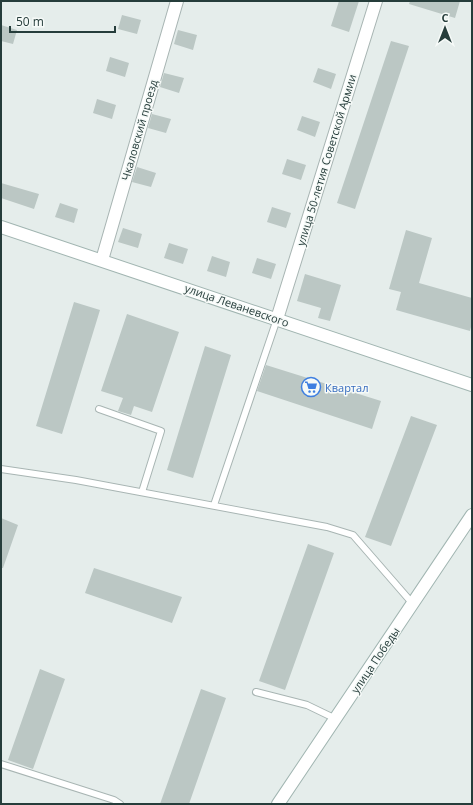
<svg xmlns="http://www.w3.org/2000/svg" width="473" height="805" font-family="'Open Sans',sans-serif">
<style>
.building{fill:#bbc7c4}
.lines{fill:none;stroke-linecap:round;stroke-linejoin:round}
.lane-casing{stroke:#a8b5b3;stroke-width:8}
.street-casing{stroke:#a8b5b3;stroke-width:14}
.secondary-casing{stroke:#a1b5b1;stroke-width:14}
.lane{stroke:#fff;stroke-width:6}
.street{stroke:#fff;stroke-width:12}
.secondary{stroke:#fff;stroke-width:12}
.labels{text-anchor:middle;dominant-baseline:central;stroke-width:3;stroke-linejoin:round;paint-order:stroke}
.street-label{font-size:11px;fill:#263d3b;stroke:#f6faf8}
.shop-label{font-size:11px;fill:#366cbe;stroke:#f6faf8;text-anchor:start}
</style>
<rect width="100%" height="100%" fill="#e5edeb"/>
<path class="building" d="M 339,1 L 359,1 L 349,32 L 331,26 Z
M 410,1 L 460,1 L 455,18 L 409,4 Z
M 122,15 L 141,20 L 137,34 L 118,29 Z
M 1,25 L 17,30 L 13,44 L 1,41 Z
M 178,30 L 197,35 L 193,50 L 174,44 Z
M 391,41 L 409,46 L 355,209 L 337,203 Z
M 110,57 L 129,63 L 125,77 L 106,71 Z
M 318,68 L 336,74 L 331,89 L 313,82 Z
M 164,73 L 184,78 L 179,93 L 160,87 Z
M 97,99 L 116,105 L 112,119 L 93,113 Z
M 152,114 L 171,119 L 166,133 L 148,128 Z
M 302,116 L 320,122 L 315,137 L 297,130 Z
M 287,159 L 306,165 L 301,180 L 282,174 Z
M 137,167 L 156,173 L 151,187 L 132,182 Z
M 1,183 L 39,194 L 34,209 L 1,198 Z
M 60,203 L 78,209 L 74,223 L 55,217 Z
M 272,207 L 291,213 L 286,228 L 267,222 Z
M 123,228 L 142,234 L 138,248 L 118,242 Z
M 406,230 L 432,238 L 419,283 L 472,298 L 472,323 L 470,331 L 396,310 L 401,292 L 389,289 Z
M 169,243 L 188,249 L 183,264 L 164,258 Z
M 212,256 L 230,262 L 226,277 L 207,271 Z
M 257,258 L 276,264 L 271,279 L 252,273 Z
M 305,274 L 341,285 L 330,321 L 318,318 L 321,308 L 297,301 Z
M 74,302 L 100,310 L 62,434 L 36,426 Z
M 127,314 L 179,332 L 152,412 L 134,406 L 131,415 L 118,411 L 123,398 L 101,391 Z
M 205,346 L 231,355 L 193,478 L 167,470 Z
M 266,365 L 381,401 L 372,429 L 257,391 Z
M 411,416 L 437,425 L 391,546 L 365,537 Z
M 1,518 L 18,525 L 3,568 L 1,568 Z
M 308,544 L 334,553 L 285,690 L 259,681 Z
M 94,568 L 182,597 L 172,623 L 85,593 Z
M 40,669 L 65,679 L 33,769 L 8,760 Z
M 201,689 L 226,698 L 189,804 L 160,804 Z"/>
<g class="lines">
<g class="lane-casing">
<path id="lane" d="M 99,409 L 161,431 L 142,492
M 1,469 L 76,480 L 327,527 L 353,535 L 413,604
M 214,505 L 277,319
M 256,692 L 307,705 L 336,719
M 1,764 L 114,800 L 120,804"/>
</g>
<g class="street-casing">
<path id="street" d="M 102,260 L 177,1
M 277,319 L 376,1"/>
</g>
<g class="secondary-casing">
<path id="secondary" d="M 1,227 L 472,385
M 278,804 L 472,515"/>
</g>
<use href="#lane" class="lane"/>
<use href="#street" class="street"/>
<use href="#secondary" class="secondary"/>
</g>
<defs>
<g id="supermarket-ring" transform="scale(1)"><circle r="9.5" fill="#f6faf8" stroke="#3f7fe0" stroke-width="1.5"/><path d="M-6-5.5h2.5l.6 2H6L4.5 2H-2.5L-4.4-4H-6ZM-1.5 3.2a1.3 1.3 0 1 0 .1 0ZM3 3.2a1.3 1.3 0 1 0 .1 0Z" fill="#3f7fe0"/></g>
</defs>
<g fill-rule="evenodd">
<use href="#supermarket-ring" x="311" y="387"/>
</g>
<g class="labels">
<g class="street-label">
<text transform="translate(139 130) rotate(-74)">Чкаловский проезд</text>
<text transform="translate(326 160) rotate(-73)">улица 50-летия Советской Армии</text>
<text transform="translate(237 305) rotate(19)">улица Леваневского</text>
<text transform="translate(375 660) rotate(-56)">улица Победы</text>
</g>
<g class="shop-label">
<text x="325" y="387">Квартал</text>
</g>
</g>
<rect width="473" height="805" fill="none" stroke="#263d3b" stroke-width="4"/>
<g transform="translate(445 28)" stroke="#f6faf8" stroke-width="3" paint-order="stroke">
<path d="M0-3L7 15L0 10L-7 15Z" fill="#263d3b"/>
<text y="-6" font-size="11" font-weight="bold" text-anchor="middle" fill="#263d3b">С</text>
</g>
<path d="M10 26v6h105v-6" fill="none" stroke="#263d3b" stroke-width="2"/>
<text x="16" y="26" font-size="12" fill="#263d3b" stroke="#f6faf8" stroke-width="3" paint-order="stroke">50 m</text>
</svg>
